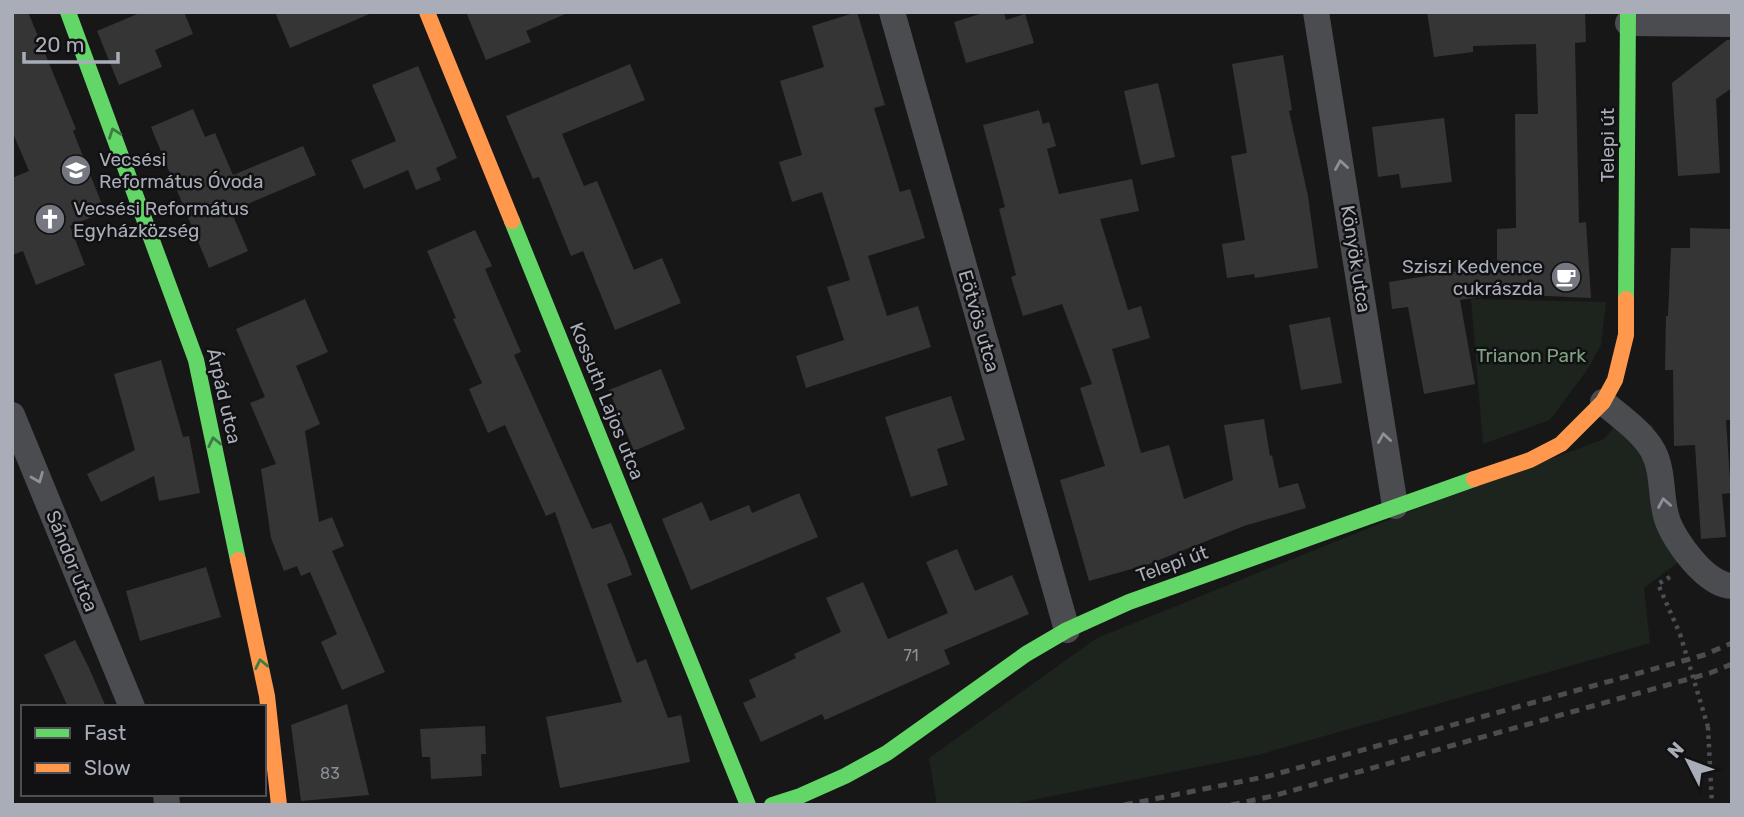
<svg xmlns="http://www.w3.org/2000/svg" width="1744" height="817" font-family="Rubik,sans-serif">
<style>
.green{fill:#1d241e}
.building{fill:#353536}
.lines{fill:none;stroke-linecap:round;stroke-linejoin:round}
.path{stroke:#4d4e52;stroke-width:4.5;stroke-dasharray:3.5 5;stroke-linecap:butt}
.street{stroke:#4b4c50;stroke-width:26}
.fast{stroke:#63d668;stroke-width:16}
.slow{stroke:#ff974d;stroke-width:16}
.rail{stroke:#4b4c4f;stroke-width:5;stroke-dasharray:9 7;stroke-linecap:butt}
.path-bridge{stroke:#4d4e52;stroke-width:4.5;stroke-dasharray:3.5 5;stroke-linecap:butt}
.oneway{stroke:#3e7d42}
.oneway2{stroke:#8c9099}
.labels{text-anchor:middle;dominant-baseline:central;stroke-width:5;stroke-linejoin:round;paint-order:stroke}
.number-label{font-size:16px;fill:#8b8f98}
.street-label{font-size:19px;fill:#a8adb8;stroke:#111113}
.poi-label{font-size:19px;fill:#a8adb8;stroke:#111113;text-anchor:start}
.park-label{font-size:19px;fill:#7fa381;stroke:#111113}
</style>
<rect width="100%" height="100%" fill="#171717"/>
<path class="green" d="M 1471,299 L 1606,302 L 1601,345 L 1587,370 L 1550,420 L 1483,444 Z
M 1629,410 L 1653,426 L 1680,561 L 1644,588 L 1650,643 L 1258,755 L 1007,805 L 937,805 L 929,758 L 1097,638 L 1421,507 L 1604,439 Z"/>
<path class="building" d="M 12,12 L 28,12 L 76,129 L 73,131 L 105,212 L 70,226 L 85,265 L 36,285 L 23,251 L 12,255 L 12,178 L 29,171 L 12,131 Z
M 142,12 L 184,12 L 193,34 L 155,50 L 162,67 L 119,85 L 97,31 Z
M 275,12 L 374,12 L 290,48 Z
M 466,12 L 570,12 L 526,31 L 531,42 L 486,60 Z
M 857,12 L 885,105 L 874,108 L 900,192 L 910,189 L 925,238 L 868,256 L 887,316 L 918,306 L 931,347 L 806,388 L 796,356 L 844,340 L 827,287 L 850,280 L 822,192 L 792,202 L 779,162 L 802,155 L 780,81 L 824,67 L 812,26 Z
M 986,12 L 1004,12 L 1006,20 L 1025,14 L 1034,43 L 966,63 L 954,22 Z
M 1427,12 L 1585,12 L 1586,42 L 1575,43 L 1579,223 L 1586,222 L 1591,298 L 1503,294 L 1460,300 L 1475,384 L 1424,394 L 1408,307 L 1392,309 L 1389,282 L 1497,265 L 1497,229 L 1516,228 L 1515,114 L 1538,114 L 1536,44 L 1473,46 L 1473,52 L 1434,57 Z
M 1727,40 L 1732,40 L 1732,88 L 1716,99 L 1720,173 L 1678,176 L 1672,83 Z
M 1283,55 L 1292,110 L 1289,111 L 1308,196 L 1318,268 L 1255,278 L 1254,274 L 1227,278 L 1222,244 L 1245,240 L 1231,156 L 1247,153 L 1232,64 Z
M 630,64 L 645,100 L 562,134 L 584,186 L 597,181 L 634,270 L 662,258 L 681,303 L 615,330 L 583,251 L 571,256 L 539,177 L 533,179 L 506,116 Z
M 418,66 L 457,158 L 436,168 L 441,180 L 416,190 L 408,170 L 364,189 L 351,160 L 396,141 L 372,85 Z
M 1158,83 L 1175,157 L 1141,165 L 1124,91 Z
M 193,109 L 205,137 L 215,133 L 233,175 L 303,146 L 316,175 L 231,211 L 248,251 L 209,268 L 151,127 Z
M 1039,110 L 1043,124 L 1049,122 L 1056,146 L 1047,149 L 1059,194 L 1132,179 L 1139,211 L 1100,219 L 1128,310 L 1141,306 L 1150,338 L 1112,349 L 1141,453 L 1169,445 L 1184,499 L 1233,480 L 1224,425 L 1264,419 L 1270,456 L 1272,455 L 1279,488 L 1298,483 L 1306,508 L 1244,526 L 1149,564 L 1089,581 L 1060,480 L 1105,466 L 1080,388 L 1092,384 L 1062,304 L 1023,316 L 1011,277 L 1016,275 L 999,209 L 1005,207 L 983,125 Z
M 1444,118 L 1452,182 L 1401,188 L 1399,174 L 1378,177 L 1372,127 Z
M 1690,228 L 1732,229 L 1732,420 L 1726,420 L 1731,493 L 1722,494 L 1726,537 L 1701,539 L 1695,445 L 1674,446 L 1673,370 L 1665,370 L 1666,316 L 1668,316 L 1671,248 L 1690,248 Z
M 475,230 L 492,266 L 485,269 L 521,352 L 514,355 L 592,529 L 611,523 L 627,561 L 632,575 L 607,584 L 637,663 L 646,659 L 668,718 L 681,715 L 690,762 L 560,788 L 546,717 L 622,702 L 555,512 L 546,516 L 505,425 L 488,433 L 469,389 L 482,383 L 453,319 L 456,318 L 427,251 Z
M 305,299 L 328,352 L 296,366 L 320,424 L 305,431 L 319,522 L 332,517 L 344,546 L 332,551 L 385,672 L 342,690 L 321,642 L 337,634 L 310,572 L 301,576 L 297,566 L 284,571 L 271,538 L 261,469 L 276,464 L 250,403 L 265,397 L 236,329 Z
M 1330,317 L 1342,383 L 1301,390 L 1289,325 Z
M 161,360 L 183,437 L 189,436 L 200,493 L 159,501 L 154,476 L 101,502 L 87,474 L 135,450 L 114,374 Z
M 661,369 L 685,429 L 634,451 L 609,390 Z
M 951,396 L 965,440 L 937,449 L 948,485 L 911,497 L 885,417 Z
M 799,493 L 818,537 L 691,590 L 662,519 L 702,502 L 710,521 L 749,505 L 752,513 Z
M 957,549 L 975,591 L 1012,575 L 1029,614 L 944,650 L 950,664 L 825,720 L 822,714 L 761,742 L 743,703 L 756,697 L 749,680 L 796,658 L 794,654 L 841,632 L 826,598 L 863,582 L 888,639 L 948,613 L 926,562 Z
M 206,567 L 221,617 L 140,641 L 126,591 Z
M 75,640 L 89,668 L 106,707 L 68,707 L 44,655 Z
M 347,704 L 369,795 L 301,801 L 291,725 Z
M 485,726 L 486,754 L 481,754 L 482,776 L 431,779 L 430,757 L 422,757 L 420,729 Z"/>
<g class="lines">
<path class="path" d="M 1670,577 L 1658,584 L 1680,634
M 1708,727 L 1712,805"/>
<path class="street" d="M 892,12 L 1067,630
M 1316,12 L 1395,506
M 1628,23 L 1732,24
M 1603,402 C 1619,416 1643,432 1653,451 C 1664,471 1660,498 1667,519 C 1674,541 1707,586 1732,586
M 12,415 L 132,707
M 166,794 L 167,805"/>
<path class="fast" d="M 68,12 L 196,360 L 238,560
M 512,221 L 748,805
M 1626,299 L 1628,12
M 772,805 L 800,796 L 845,776 L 887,753 L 1026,654 L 1067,630 L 1129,602 L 1474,479"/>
<path class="slow" d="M 427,12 L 512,221
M 1474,479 L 1530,460 L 1561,444 L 1603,402 L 1615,380 L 1626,335 L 1626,299
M 238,560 L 267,696 L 279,805"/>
<path class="rail" d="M 1124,805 L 1269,776 L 1704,655 L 1732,643
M 1231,805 L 1273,796 L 1710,673 L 1732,664"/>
<path class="path-bridge" d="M 1680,634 L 1708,727"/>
</g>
<defs><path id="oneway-chevron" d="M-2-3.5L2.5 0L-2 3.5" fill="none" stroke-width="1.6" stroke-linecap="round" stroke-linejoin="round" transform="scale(1.75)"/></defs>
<g class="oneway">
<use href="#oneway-chevron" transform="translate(114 133) rotate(-110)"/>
<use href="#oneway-chevron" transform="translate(214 442) rotate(-102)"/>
<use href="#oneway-chevron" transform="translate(261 664) rotate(-102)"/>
</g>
<g class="oneway2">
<use href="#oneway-chevron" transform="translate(1341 165) rotate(-99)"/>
<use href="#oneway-chevron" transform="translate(1384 438) rotate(-99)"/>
<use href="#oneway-chevron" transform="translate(38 478) rotate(68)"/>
<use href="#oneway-chevron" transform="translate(1664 503) rotate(-100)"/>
</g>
<defs>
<g id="school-disc" transform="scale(1.575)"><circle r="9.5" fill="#757880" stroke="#111113"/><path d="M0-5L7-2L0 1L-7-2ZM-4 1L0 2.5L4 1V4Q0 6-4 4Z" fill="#fff"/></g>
<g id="church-disc" transform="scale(1.575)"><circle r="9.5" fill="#757880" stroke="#111113"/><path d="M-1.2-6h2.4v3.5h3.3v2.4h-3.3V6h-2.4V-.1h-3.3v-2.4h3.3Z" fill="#fff"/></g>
<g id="cafe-disc" transform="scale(1.575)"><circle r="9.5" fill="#757880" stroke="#111113"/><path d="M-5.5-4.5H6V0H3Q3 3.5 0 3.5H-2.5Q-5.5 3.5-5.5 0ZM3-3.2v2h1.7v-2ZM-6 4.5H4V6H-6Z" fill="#fff"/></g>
</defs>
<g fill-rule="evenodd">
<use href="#school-disc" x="76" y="170"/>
<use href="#church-disc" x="50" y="219"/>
<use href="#cafe-disc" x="1566" y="277"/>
</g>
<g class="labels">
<g class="number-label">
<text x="911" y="655">71</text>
<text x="330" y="773">83</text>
</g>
<g class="street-label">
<text transform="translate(1607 145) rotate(-90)">Telepi út</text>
<text transform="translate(1356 259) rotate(81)">Könyök utca</text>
<text transform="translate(979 321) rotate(74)">Eötvös utca</text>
<text transform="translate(224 396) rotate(77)">Árpád utca</text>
<text transform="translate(607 401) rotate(68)">Kossuth Lajos utca</text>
<text transform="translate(72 561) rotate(68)">Sándor utca</text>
<text transform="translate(1172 564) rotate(-20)">Telepi út</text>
</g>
<g class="poi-label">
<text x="99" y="159">Vecsési<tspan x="99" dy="22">Református Óvoda</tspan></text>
<text x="73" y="208">Vecsési Református<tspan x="73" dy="22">Egyházközség</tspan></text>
<text x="1543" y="266" text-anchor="end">Sziszi Kedvence<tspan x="1543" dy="22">cukrászda</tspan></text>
</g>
<g class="park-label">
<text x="1531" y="355">Trianon Park</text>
</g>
</g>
<rect width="1744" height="817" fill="none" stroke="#a8adb8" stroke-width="28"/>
<rect x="21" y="705" width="245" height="91" fill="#111113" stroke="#4d4f55" stroke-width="2"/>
<rect x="35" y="728" width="35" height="10" fill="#63d668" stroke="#4d4f55" stroke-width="2"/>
<text x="84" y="740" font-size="21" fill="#a8adb8">Fast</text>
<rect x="35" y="763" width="35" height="10" fill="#ff974d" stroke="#4d4f55" stroke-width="2"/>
<text x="84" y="775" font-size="21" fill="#a8adb8">Slow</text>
<g transform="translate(1688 761) rotate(312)" stroke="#111113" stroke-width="5" paint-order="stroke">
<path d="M0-5L12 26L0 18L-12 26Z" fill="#a8adb8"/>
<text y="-10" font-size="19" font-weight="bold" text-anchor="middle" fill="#a8adb8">N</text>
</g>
<path d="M24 52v10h94v-10" fill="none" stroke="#a8adb8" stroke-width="3.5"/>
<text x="35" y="52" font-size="21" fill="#a8adb8" stroke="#111113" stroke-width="5" paint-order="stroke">20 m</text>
</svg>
